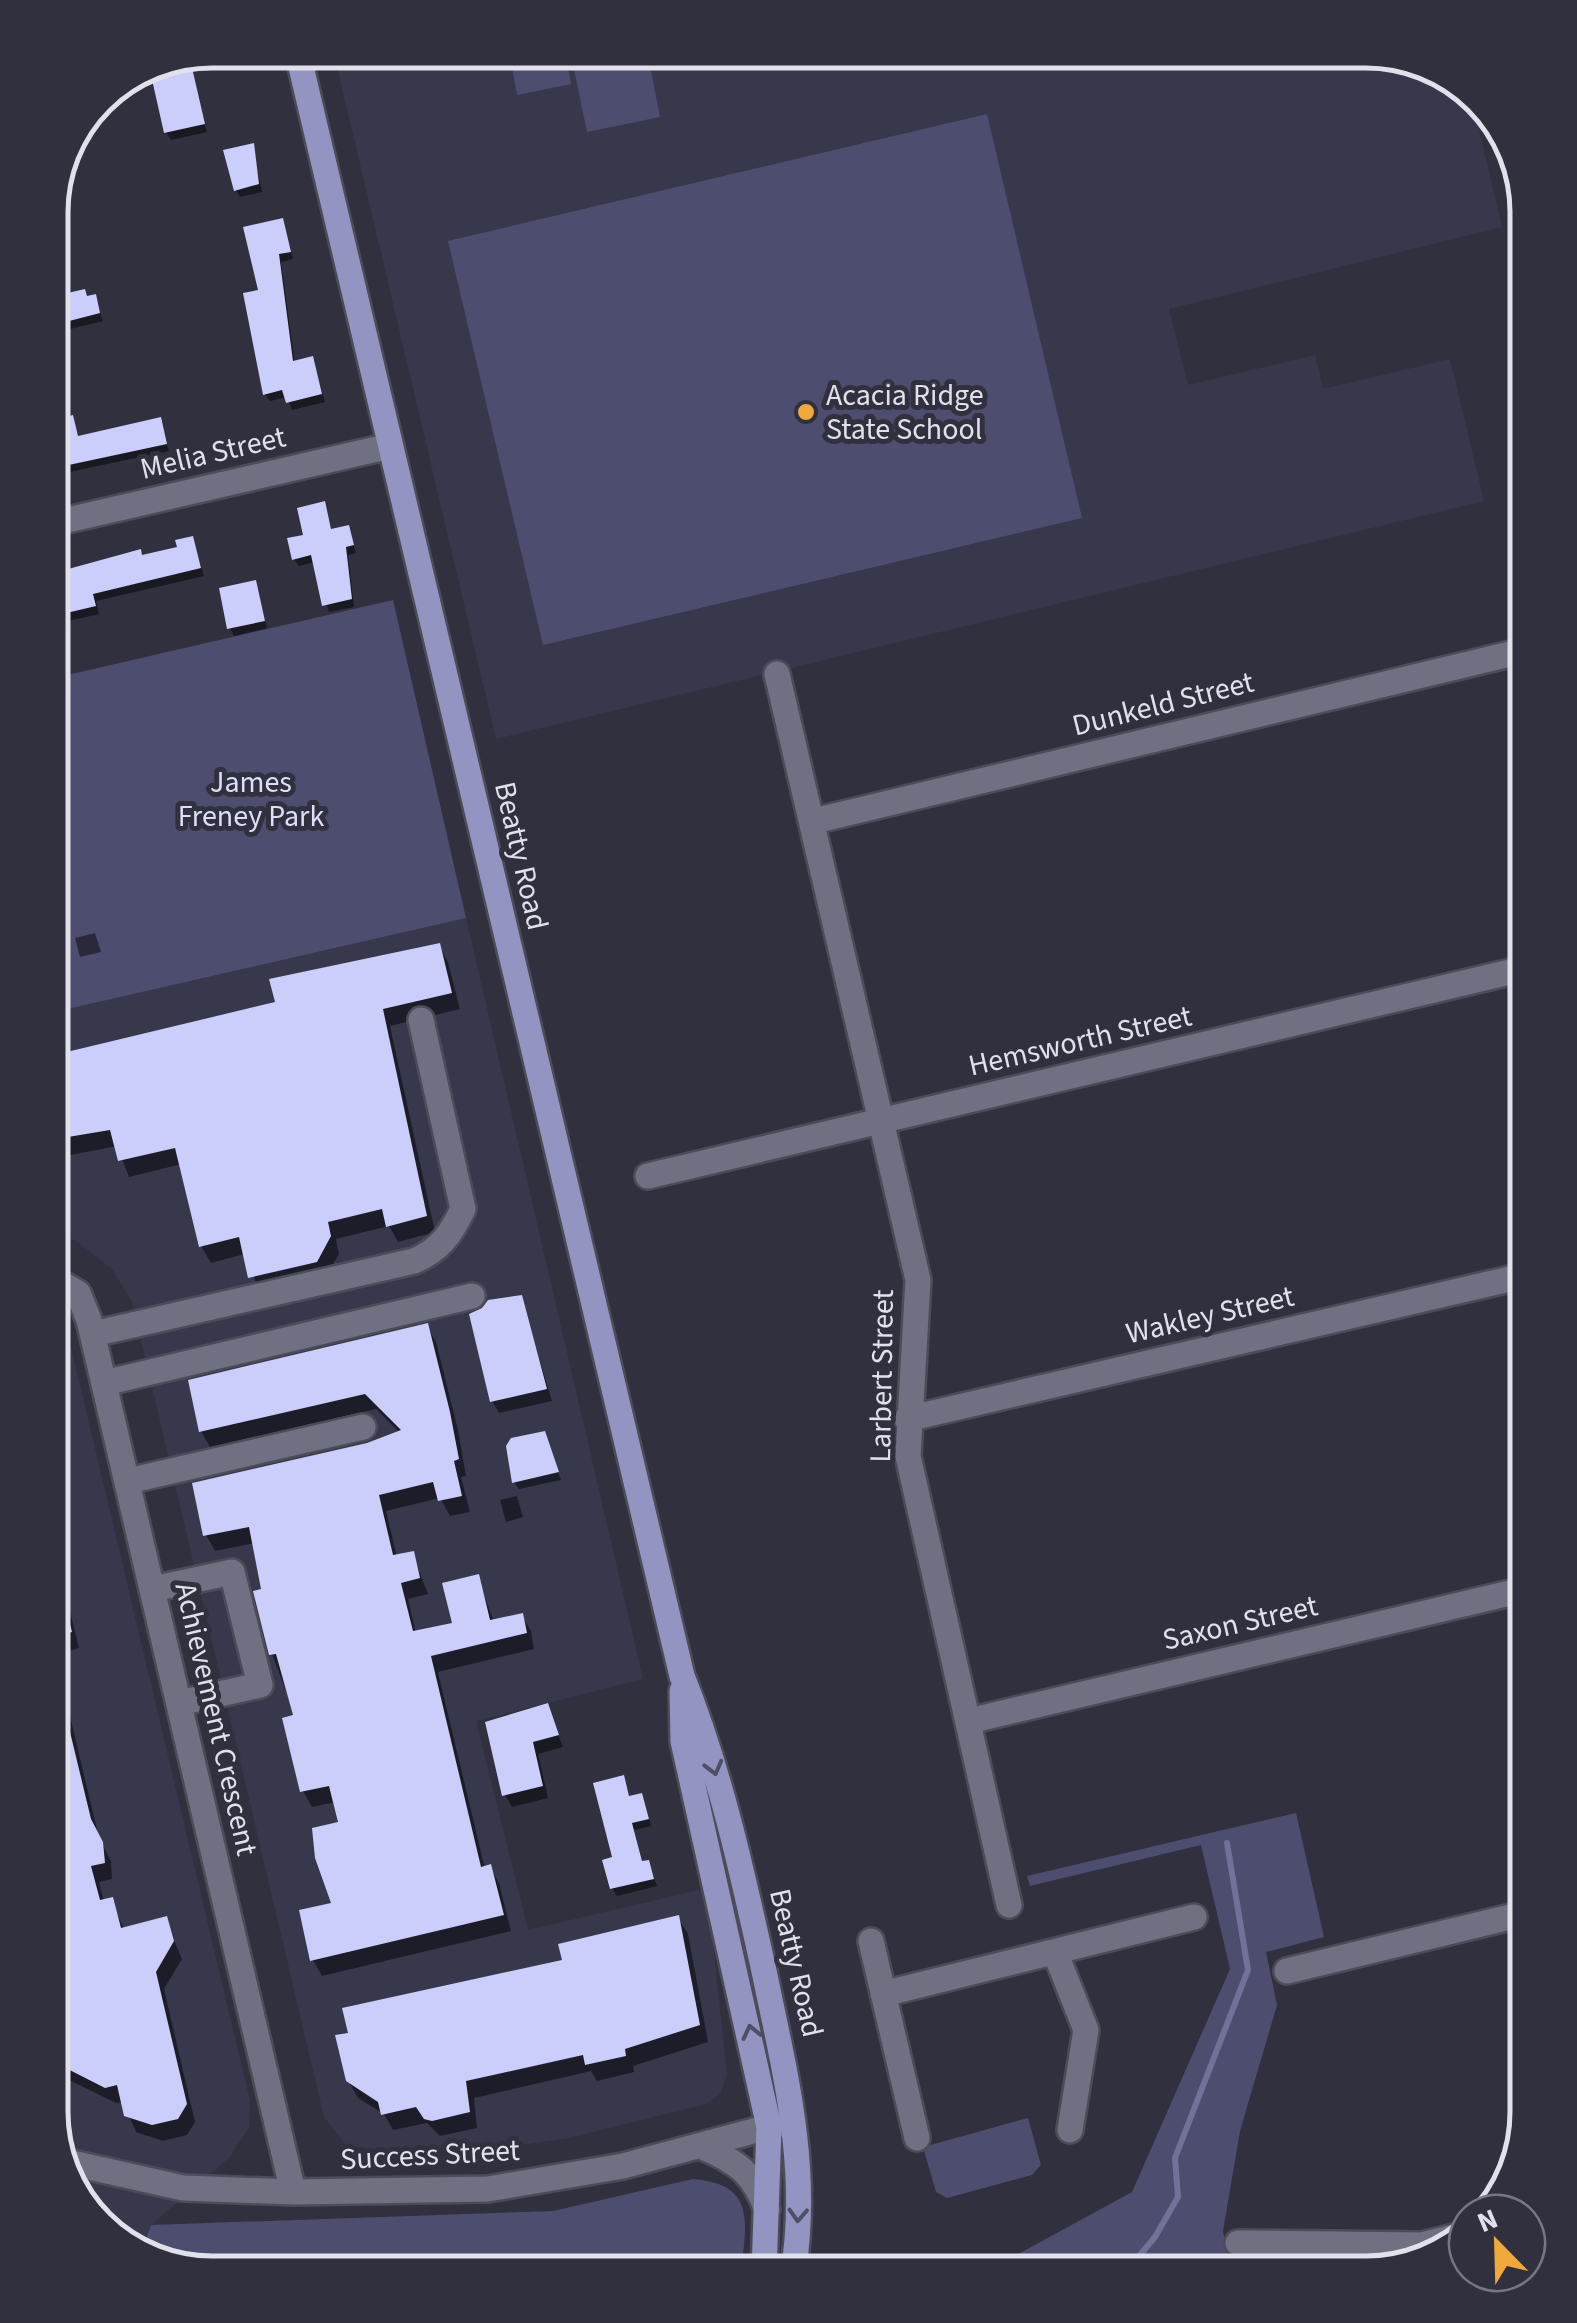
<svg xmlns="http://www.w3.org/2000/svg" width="1577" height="2323" font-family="'Source Sans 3',sans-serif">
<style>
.built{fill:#38384d}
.green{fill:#4d4d70}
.shadow{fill:#0007}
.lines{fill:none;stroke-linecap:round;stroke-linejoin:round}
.stream{stroke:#71719a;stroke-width:6}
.building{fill:#cbcdfb}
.minor-casing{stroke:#4c4c59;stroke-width:30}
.major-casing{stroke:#4c4c59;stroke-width:30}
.minor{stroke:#6f7081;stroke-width:25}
.major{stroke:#9394c2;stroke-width:25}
.oneway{stroke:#4e4e66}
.poi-dot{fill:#eea83c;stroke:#30303f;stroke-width:4}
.labels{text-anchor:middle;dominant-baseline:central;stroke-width:10;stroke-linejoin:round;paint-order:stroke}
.poi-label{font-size:30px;fill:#e1e1eb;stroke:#30303f;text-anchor:start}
.street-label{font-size:30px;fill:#e1e1eb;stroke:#30303f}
.park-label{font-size:30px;fill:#dddffa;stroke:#30303f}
.rim{fill:none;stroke:#e1e1eb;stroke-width:5}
</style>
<rect width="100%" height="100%" fill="#30303f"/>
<path class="built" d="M 333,50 L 1375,50 L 1447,72 L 1471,96 L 1502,227 L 1169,309 L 1188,385 L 1315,355 L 1323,389 L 1450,359 L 1484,501 L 496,739 Z
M 466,918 L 643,1679 L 476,1721 L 528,1930 L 707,1888 L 727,2075 L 720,2094 L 706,2104 L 569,2138 L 492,2149 L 379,2150 L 346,2145 L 324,2117 L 132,1302 L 112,1269 L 79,1243 L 50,1229 L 50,1013 Z
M 50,1303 L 65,1322 L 250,2101 L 249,2127 L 229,2158 L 151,2225 L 145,2240 L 124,2246 L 71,2192 L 50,2111 Z"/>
<path class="green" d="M 570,50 L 647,50 L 660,117 L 587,132 Z
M 566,56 L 571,84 L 517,95 L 512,67 Z
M 987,114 L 1082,518 L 543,645 L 448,241 Z
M 393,600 L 466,918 L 50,1013 L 50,679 Z
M 1296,1813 L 1324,1937 L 1266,1952 L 1277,2005 L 1240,2131 L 1223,2231 L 1228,2260 L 1251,2273 L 991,2273 L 998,2265 L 1132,2192 L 1230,1969 L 1201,1845 L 1030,1886 L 1027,1876 Z
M 1028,2118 L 1041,2165 L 1032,2175 L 947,2198 L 936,2192 L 923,2147 Z
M 693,2179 C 757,2184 746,2223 741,2273 L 202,2273 L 141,2252 L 151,2225 L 553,2211 Z"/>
<path class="shadow" d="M 211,50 L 213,60 L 195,65 L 191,59 Z
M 195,91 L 207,132 L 171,140 L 166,132 Z
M 252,146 L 262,192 L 240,197 L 236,190 Z
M 282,221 L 293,259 L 281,262 L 295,364 L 312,359 L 325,402 L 292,410 L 287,397 L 270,401 L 265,394 L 261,292 Z
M 54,286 L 59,298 L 94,297 L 103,321 L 54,333 L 67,388 L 50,393 L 50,287 Z
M 72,418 L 79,438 L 159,419 L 169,451 L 55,475 L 51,468 Z
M 324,504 L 332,531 L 348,527 L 356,553 L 348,555 L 354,607 L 329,612 L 315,562 L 299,566 L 294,559 Z
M 192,538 L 204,576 L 96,601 L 99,614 L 64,622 L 58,608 L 50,610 L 50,577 L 180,549 Z
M 255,583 L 267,628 L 234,636 L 230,628 Z
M 95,933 L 101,952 L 80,957 L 75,938 Z
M 439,946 L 448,962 L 460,1009 L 390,1026 L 435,1232 L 398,1242 L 389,1226 L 336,1239 L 339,1254 L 325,1278 L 260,1293 L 245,1254 L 211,1263 L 201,1246 L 182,1164 L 129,1177 L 117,1146 L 50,1159 L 50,1051 L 53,1058 L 278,1004 Z
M 521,1297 L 552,1401 L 499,1413 L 492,1401 Z
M 427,1326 L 436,1342 L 458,1430 L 466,1476 L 461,1477 L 470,1512 L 450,1516 L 440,1498 L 386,1511 L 397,1557 L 412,1553 L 428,1594 L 408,1599 L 416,1633 L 455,1625 L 477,1577 L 494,1621 L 522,1616 L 531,1631 L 534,1649 L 438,1672 L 485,1869 L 490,1867 L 499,1883 L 511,1931 L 322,1976 L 313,1960 L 334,1905 L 341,1824 L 336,1802 L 312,1807 L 303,1791 L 296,1717 L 272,1654 L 255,1543 L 215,1551 L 206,1535 L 367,1445 L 400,1433 L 376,1409 L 210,1447 L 201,1431 Z
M 544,1434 L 561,1480 L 519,1489 L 514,1482 Z
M 517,1496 L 523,1517 L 506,1522 L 500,1500 Z
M 50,1590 L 61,1595 L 70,1611 L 79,1648 L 66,1652 L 70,1671 L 60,1674 L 99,1838 L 111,1861 L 112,1879 L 99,1882 L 104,1902 L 111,1900 L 124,1929 L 165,1919 L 182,1959 L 164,1989 L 195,2122 L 187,2135 L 163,2141 L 136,2132 L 123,2102 L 116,2103 L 67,2079 L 58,2098 L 50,2094 Z
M 547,1706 L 563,1747 L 538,1754 L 548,1798 L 512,1807 L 505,1795 Z
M 622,1778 L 630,1798 L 641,1796 L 645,1803 L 651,1826 L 634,1830 L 643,1864 L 648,1862 L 657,1886 L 617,1896 L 612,1888 Z
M 678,1918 L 688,1934 L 708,2042 L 633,2066 L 634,2072 L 597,2081 L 591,2071 L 474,2098 L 477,2128 L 440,2136 L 427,2123 L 393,2130 L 384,2114 L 358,2098 L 348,2080 L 564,1962 Z"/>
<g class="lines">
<path class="stream" d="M 1125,2273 L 1155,2237 L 1178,2197 L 1175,2158 L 1248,1970 L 1227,1843"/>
</g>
<path class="building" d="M 190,59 L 205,124 L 164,133 L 151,75 Z
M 254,143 L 259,184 L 234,191 L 223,150 Z
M 283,218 L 291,252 L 279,254 L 293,361 L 313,356 L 322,394 L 286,403 L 282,390 L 263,395 L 243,293 L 258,290 L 243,227 Z
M 85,289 L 87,296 L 96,294 L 100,313 L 50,326 L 50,297 Z
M 73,415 L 78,436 L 161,417 L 167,444 L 50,469 L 50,421 Z
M 325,501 L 331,529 L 349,525 L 354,545 L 346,547 L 352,599 L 322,606 L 311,555 L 292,560 L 287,538 L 303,535 L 297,508 Z
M 193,536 L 201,568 L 93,594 L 96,606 L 58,615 L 50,574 L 141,549 L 142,555 L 177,547 L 175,540 Z
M 256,580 L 265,621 L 227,629 L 219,588 Z
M 440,943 L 452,993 L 383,1009 L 427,1216 L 386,1227 L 382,1209 L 328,1222 L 331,1236 L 317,1262 L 248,1278 L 239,1237 L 199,1247 L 175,1148 L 118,1161 L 110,1130 L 50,1140 L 50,1056 L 275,1002 L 269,979 Z
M 522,1295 L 547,1389 L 490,1402 L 469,1314 L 482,1308 L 488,1300 Z
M 428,1323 L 450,1412 L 459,1459 L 454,1461 L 462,1496 L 438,1501 L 433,1482 L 379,1495 L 393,1555 L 414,1551 L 420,1578 L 401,1583 L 413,1631 L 452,1623 L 442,1583 L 479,1574 L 490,1620 L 523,1613 L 527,1633 L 431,1656 L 481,1867 L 491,1864 L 504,1915 L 310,1961 L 299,1910 L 331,1903 L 315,1858 L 312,1828 L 338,1822 L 329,1786 L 300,1792 L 282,1718 L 293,1715 L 276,1654 L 269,1655 L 253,1591 L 261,1589 L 249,1527 L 203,1536 L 192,1483 L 367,1443 L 401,1430 L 365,1394 L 199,1432 L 188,1380 Z
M 545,1431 L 559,1472 L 512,1483 L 506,1446 L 511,1438 Z
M 50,1572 L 57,1572 L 72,1632 L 50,1638 Z
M 57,1678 L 91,1819 L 103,1842 L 105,1863 L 91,1866 L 100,1900 L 113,1897 L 121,1928 L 167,1916 L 174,1941 L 156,1972 L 187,2104 L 178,2119 L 152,2125 L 124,2116 L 117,2085 L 105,2088 L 50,2060 L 50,1679 Z
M 548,1703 L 559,1735 L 533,1742 L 543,1786 L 502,1796 L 485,1722 Z
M 624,1775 L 629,1796 L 642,1793 L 649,1819 L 632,1823 L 642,1861 L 649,1860 L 654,1879 L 610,1889 L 602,1860 L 612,1857 L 593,1783 Z
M 679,1915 L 700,2025 L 625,2049 L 626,2056 L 585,2065 L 583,2055 L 466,2081 L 470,2112 L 432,2121 L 424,2119 L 416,2107 L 381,2115 L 378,2102 L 346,2081 L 335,2035 L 348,2033 L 342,2008 L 562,1960 L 558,1944 Z"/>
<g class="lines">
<g class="minor-casing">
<path id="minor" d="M 50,524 L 390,446
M 777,674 L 918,1280 L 908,1456 L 1009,1905
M 814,821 L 1527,650
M 648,1176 L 1527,968
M 50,1277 L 78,1293 L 89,1320 L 293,2192
M 93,1334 L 414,1261 C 440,1250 451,1234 463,1209 L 421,1020
M 104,1383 L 472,1296
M 907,1419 L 1527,1275
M 128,1481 L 363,1427
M 153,1589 L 232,1572 L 260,1685 L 179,1703
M 969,1721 L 1527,1589
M 871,1941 L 917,2138
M 1055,1952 L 1086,2030 L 1070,2130
M 1287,1971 L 1527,1913
M 883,1994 L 1194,1917
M 703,2147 C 738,2162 754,2174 767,2210
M 63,2161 L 183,2188 L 293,2192 L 488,2189 L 623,2166 L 787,2122
M 1238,2243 L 1422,2245 L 1462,2235"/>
</g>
<g class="major-casing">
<path id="major" d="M 297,50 L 682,1676 C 720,1771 742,1871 764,1971 C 785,2073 810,2168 793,2273
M 682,1691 L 683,1741 L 769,2127 L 764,2273"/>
</g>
<use href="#minor" class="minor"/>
<use href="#major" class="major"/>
</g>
<defs><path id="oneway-chevron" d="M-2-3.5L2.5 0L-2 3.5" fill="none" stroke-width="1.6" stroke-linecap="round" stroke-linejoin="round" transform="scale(2.5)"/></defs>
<g class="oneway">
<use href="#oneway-chevron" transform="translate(714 1768) rotate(75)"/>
<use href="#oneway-chevron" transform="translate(751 2032) rotate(-103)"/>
<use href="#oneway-chevron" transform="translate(798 2215) rotate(93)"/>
</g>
<circle class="poi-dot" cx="806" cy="412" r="10"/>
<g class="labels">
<g class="poi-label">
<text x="826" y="395">Acacia Ridge<tspan x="826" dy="34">State School</tspan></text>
</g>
<g class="street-label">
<text transform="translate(213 453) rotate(-13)">Melia Street</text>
<text transform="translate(1163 704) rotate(-14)">Dunkeld Street</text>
<text transform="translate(521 856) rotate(77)">Beatty Road</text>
<text transform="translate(1080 1041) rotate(-13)">Hemsworth Street</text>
<text transform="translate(1210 1315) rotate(-13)">Wakley Street</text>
<text transform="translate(882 1376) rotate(-89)">Larbert Street</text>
<text transform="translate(1240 1623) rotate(-13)">Saxon Street</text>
<text transform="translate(216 1719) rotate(77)">Achievement Crescent</text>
<text transform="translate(796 1963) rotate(77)">Beatty Road</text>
<text transform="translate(430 2155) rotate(-3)">Success Street</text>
</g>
<g class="park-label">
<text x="251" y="782">James<tspan x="251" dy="34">Freney Park</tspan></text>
</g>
</g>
<path d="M0 0H1577V2323H0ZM212 68H1366A144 144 0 0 1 1510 212V2112A144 144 0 0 1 1366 2256H212A144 144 0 0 1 68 2112V212A144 144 0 0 1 212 68Z" fill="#30303f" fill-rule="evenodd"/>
<path class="rim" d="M212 68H1366A144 144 0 0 1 1510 212V2112A144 144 0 0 1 1366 2256H212A144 144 0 0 1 68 2112V212A144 144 0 0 1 212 68Z"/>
<g transform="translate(1497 2243) rotate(337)"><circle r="48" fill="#30303f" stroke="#777784" stroke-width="2.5"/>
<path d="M0-8L18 38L0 25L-18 38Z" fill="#eea83c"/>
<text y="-15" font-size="28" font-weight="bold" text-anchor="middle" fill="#e1e1eb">N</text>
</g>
</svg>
